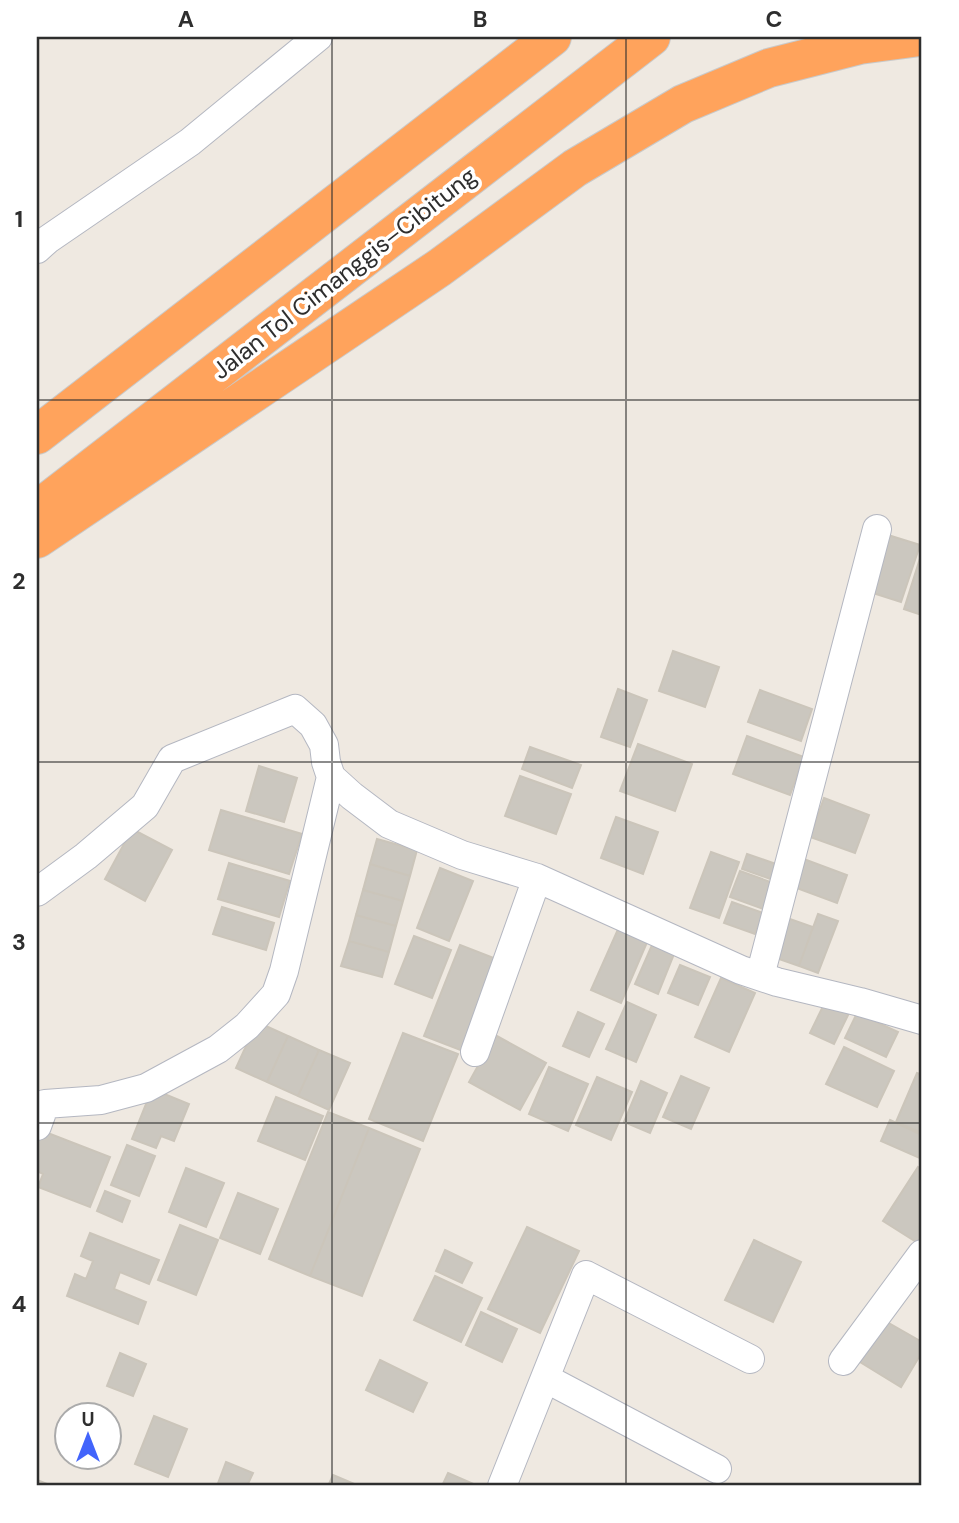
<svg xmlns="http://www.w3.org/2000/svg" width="959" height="1523" font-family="'DM Sans',sans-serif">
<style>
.building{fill:#cbc7bf;stroke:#cbc5ba;stroke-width:2}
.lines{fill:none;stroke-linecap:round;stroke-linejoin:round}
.minor-casing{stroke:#b4b7c1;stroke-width:30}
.motorway-casing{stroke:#c9c9c9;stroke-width:40}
.minor{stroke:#fff;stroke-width:28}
.motorway{stroke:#ffa35c;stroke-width:38}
.grid{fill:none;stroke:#2e2e2e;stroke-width:2;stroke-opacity:0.55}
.labels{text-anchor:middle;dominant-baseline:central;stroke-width:7;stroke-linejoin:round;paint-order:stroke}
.street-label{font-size:24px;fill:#2e2e2e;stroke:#fff}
.neatline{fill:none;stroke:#2e2e2e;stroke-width:2.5}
.grid-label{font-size:23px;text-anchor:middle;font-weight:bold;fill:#2e2e2e}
</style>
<rect width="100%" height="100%" fill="#efe9e1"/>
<path class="building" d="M 888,535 L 920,545 L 901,602 L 870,592 Z
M 922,552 L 922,615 L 904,609 Z
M 673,651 L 719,667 L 705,707 L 659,691 Z
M 618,689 L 647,700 L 630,747 L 601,737 Z
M 760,690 L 812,709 L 801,741 L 748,722 Z
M 747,736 L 804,757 L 790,795 L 733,774 Z
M 638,744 L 692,764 L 675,811 L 620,791 Z
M 530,747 L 581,765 L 572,788 L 522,769 Z
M 259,766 L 297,778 L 284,822 L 246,811 Z
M 520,776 L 571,794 L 556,834 L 505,816 Z
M 824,798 L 869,815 L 855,853 L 810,837 Z
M 221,810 L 302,834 L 289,874 L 209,850 Z
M 616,817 L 658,832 L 643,874 L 601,858 Z
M 132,829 L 172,850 L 145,901 L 105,879 Z
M 377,839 L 417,850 L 410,876 L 370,864 Z
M 711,852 L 739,862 L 719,918 L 690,908 Z
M 747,854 L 782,866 L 776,881 L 742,869 Z
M 801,858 L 847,875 L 837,903 L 791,886 Z
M 229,863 L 290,881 L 279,917 L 218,899 Z
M 370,864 L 410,876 L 403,901 L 363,890 Z
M 440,868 L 473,881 L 449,941 L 417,928 Z
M 740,871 L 776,884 L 766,910 L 730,897 Z
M 363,890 L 403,901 L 396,926 L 356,915 Z
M 732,902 L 763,913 L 755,934 L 724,923 Z
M 222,907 L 274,923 L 266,950 L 213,934 Z
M 818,914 L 838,921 L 818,973 L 799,966 Z
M 356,915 L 396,926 L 389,952 L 349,941 Z
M 787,918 L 813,927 L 799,966 L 773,957 Z
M 619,927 L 648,940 L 621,1003 L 591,990 Z
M 414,936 L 451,950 L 432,998 L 395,984 Z
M 349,941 L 389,952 L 382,977 L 341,966 Z
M 460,945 L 499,960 L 463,1051 L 424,1036 Z
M 652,945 L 674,954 L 658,994 L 635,984 Z
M 680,965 L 710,977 L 698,1005 L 668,993 Z
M 721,978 L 755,993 L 729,1052 L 695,1037 Z
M 826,1000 L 850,1011 L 834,1044 L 810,1033 Z
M 627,1002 L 656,1015 L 636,1062 L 606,1049 Z
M 578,1012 L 604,1024 L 589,1057 L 563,1046 Z
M 857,1013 L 898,1032 L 886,1057 L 845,1038 Z
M 257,1022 L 288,1036 L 267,1082 L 236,1068 Z
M 403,1033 L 458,1054 L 423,1141 L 369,1119 Z
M 495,1035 L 546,1063 L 520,1110 L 469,1082 Z
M 288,1036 L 319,1050 L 298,1096 L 267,1082 Z
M 844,1047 L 894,1071 L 877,1107 L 826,1084 Z
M 319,1050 L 350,1063 L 329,1110 L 298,1096 Z
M 549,1067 L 588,1084 L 568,1131 L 529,1114 Z
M 917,1073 L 922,1075 L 922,1133 L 896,1122 Z
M 681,1076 L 709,1088 L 691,1129 L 663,1117 Z
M 597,1077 L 632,1092 L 611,1140 L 576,1125 Z
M 641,1081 L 667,1093 L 650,1133 L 624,1122 Z
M 152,1089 L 189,1104 L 174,1141 L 161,1136 L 156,1148 L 132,1139 Z
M 276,1097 L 323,1116 L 305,1160 L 258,1141 Z
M 328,1112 L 369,1128 L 310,1276 L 269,1259 Z
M 890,1120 L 922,1135 L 922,1159 L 881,1141 Z
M 369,1128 L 420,1149 L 362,1296 L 310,1276 Z
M 40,1130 L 110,1157 L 90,1207 L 38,1187 L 43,1174 L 37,1171 L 37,1139 Z
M 127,1145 L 155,1156 L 139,1196 L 111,1185 Z
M 918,1167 L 922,1170 L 922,1242 L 921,1245 L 883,1221 Z
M 186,1168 L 224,1183 L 206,1227 L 169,1212 Z
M 105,1191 L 130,1201 L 122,1222 L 97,1211 Z
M 238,1193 L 278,1209 L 260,1254 L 220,1238 Z
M 180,1225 L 218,1240 L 196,1295 L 158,1280 Z
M 527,1227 L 579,1251 L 540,1333 L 488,1309 Z
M 90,1233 L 159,1260 L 149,1284 L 120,1272 L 114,1289 L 146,1302 L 138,1324 L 67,1296 L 75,1274 L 86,1279 L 93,1261 L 81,1256 Z
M 754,1240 L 801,1262 L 773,1322 L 725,1300 Z
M 445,1250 L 472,1263 L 462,1283 L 436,1271 Z
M 435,1276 L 482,1298 L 461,1342 L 414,1320 Z
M 481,1312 L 517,1329 L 502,1362 L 466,1345 Z
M 880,1318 L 922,1342 L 922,1352 L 901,1387 L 855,1359 Z
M 120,1353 L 146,1364 L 133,1396 L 107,1386 Z
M 380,1360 L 427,1383 L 413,1412 L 366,1390 Z
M 154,1416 L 187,1429 L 168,1477 L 135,1464 Z
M 226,1462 L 253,1473 L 247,1486 L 217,1486 Z
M 448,1473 L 478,1486 L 442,1486 Z
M 333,1475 L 359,1486 L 328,1486 Z
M 37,1480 L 52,1486 L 37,1486 Z"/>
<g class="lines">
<g class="minor-casing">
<path id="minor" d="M 37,249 L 47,240 L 190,142 L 318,37
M 37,892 L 86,856 L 145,806 L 172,759 L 295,709 L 313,725 L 324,745 L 326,762 L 331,777 L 352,796 L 389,824 L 462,855 L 537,878 L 741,970 L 777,982 L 860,1002 L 922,1020
M 760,976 L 877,529
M 475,1052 L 537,878
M 37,1126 L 45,1104 L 101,1100 L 146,1088 L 218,1049 L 247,1026 L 276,994 L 284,971 L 331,777
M 843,1361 L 922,1254
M 545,1378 L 717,1469
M 502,1486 L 586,1275 L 750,1359"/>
</g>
<g class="motorway-casing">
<path id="motorway" d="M 37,435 L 552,37
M 37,510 L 651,37
M 37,539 L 439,268 L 575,168 L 683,104 L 769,68 L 859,45 L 920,37"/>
</g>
<use href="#minor" class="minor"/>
<use href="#motorway" class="motorway"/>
</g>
<path class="grid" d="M 332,37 L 332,1486M 626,37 L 626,1486M 37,400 L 922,400M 37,762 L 922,762M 37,1123 L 922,1123"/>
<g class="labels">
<g class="street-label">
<text transform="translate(344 273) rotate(-38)">Jalan Tol Cimanggis–Cibitung</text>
</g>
</g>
<rect width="959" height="1523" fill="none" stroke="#ffffff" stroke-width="77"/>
<g transform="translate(88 1436)"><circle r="33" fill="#ffffff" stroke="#ababab" stroke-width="2"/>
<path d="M0-5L12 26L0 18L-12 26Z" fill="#4264fb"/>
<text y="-10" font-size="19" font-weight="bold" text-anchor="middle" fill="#2e2e2e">U</text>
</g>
<rect x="38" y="38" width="882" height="1446" class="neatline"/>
<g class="grid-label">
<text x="186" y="27">A</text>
<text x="480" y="27">B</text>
<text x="774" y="27">C</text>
<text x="19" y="227">1</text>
<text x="19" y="589">2</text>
<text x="19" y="950">3</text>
<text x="19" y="1312">4</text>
</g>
</svg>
